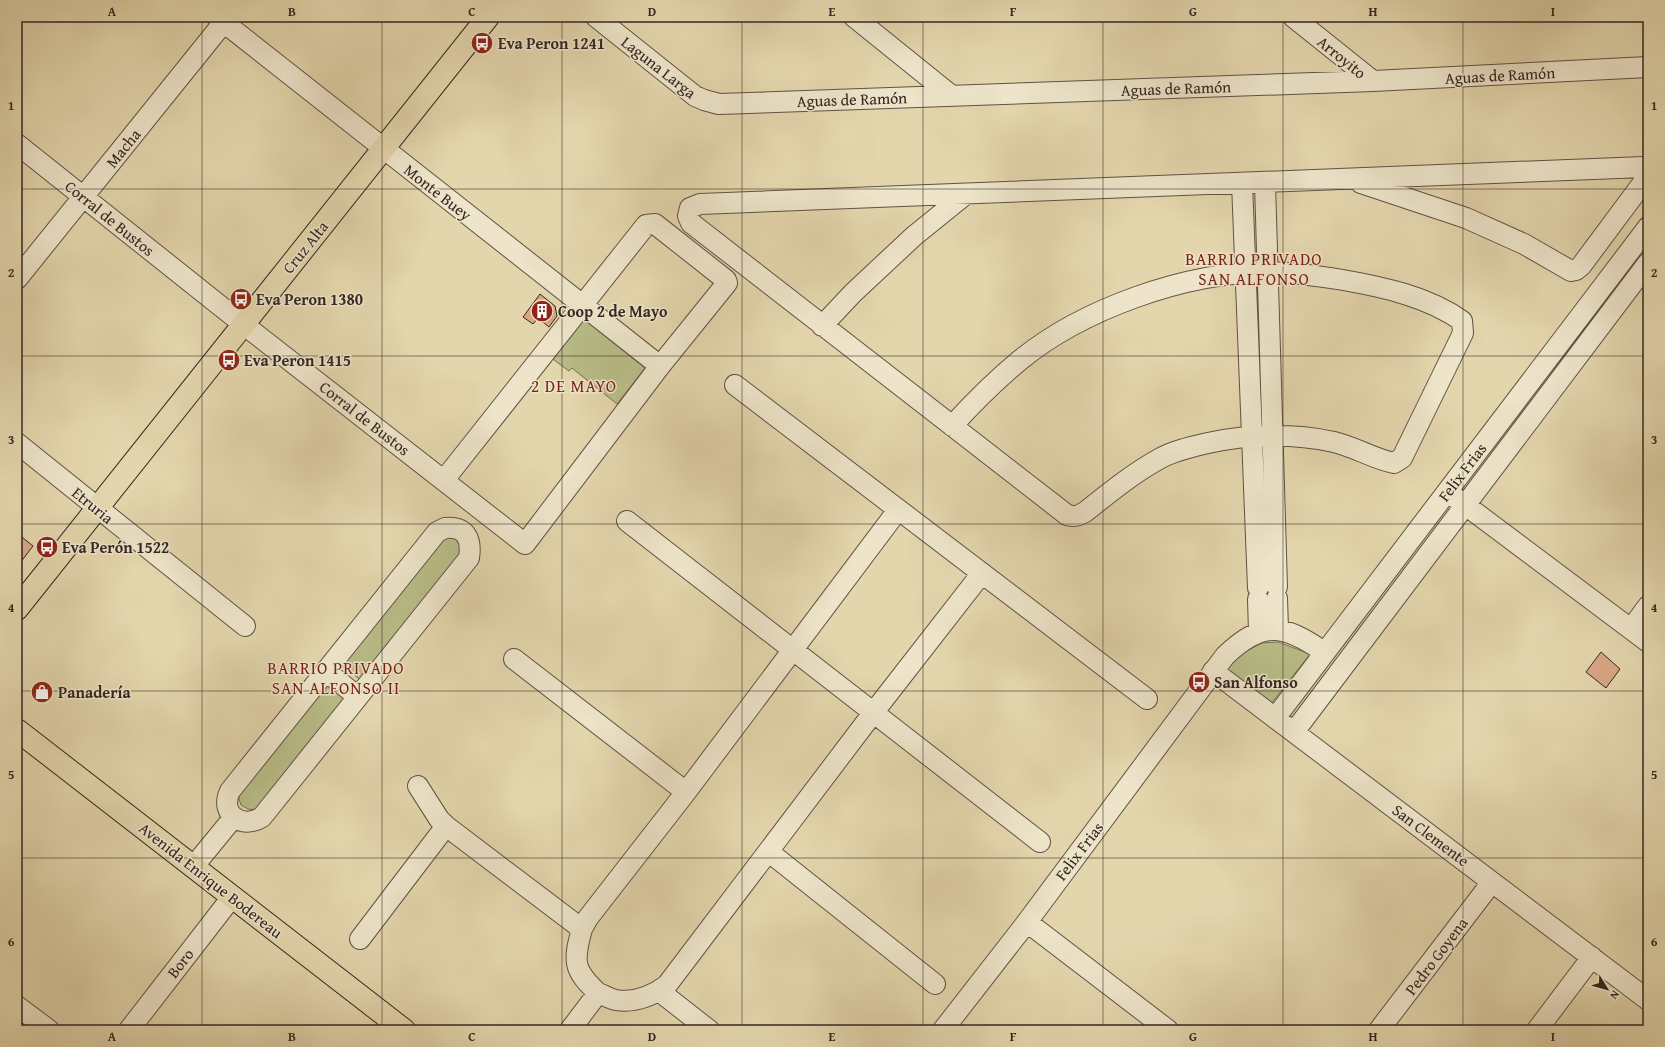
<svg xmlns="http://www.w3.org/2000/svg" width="1665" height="1047" font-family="'Gentium Book Plus',serif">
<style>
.green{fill:#b8bc87;stroke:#767254}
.building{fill:#d8a785;stroke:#332722}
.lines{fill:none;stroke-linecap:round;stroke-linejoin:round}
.minor-casing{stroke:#5f5244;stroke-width:22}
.major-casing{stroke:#332722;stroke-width:24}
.minor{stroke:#ede4c9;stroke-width:20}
.major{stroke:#e3d5ac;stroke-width:22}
.grid{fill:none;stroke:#332722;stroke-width:1;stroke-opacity:0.55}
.labels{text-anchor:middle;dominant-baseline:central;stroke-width:3;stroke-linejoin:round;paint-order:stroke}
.poi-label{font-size:16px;font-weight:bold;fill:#332722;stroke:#ede4c9;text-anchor:start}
.street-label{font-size:16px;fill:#332722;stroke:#ede4c9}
.neighbourhood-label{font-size:17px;letter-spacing:1px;fill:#7a1f14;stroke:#ede4c9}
.neatline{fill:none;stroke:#332722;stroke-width:1.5}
.grid-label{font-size:13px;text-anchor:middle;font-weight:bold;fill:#332722}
</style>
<rect width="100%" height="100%" fill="#e3d5ac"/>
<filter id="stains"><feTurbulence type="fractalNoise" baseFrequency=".005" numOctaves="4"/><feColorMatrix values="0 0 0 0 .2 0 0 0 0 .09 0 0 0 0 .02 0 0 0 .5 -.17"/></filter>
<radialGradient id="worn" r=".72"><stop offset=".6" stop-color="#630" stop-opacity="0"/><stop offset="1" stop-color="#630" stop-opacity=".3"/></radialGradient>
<path class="green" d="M 585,318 L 603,328 L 600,332 L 645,368 L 617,404 L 572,368 L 569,371 L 550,357 Z
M 446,537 L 457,537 L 467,550 L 365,683 L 339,664 Z
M 1278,642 L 1310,654 L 1271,704 L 1223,669 L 1239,655 L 1262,643 Z
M 330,682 L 351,699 L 256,810 L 248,809 L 241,805 L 239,799 L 239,795 Z"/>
<path class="building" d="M 540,294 L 555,306 L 557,316 L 549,327 L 538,318 L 533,324 L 523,317 Z
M 17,533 L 33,546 L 17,567 Z
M 1601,652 L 1620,669 L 1606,688 L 1586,672 Z"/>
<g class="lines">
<g class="minor-casing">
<path id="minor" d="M 217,17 L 660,366
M 596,17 L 695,96 L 704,100 L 719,104 L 1373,81 L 1648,67
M 854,17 L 952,96
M 1293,17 L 1373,81
M 17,144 L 243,324 L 525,544 L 660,366 L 727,283 L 726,280 L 655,224 L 646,225 L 444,480
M 1242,183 L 1258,588
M 1265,183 L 1277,587
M 1361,183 L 1466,218 L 1524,244 L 1571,271 L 1576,270 L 1581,266 L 1648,176
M 17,279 L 228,17
M 822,326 L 853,293 L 914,236 L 966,194
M 735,385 L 1147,699
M 952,426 C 973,403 995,381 1019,361 C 1082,309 1186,272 1268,272 C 1293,272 1318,276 1343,280 C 1383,287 1429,297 1462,321 L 1463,333 L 1402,458 L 1394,463 C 1374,459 1355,447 1334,442 C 1291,433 1250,434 1208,443 C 1191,447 1173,451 1159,459 C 1132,474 1109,493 1085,512 C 1078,516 1075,517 1067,515 L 691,223 L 688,216 L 690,208 L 700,204 L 1644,167 L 1648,169
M 17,443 L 245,626
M 1456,498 L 1648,642
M 627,521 L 1040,842
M 445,528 C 466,526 472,539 469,558 L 262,817 C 242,830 219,814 230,791 L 437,532 Z
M 1277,598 L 1278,629
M 1258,599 L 1259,632
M 1631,629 L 1648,606
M 514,659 L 686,792
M 326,671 L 358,697
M 1213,671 L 1648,1000
M 1276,717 L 1648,227
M 1294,732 L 1648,263
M 418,786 L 439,819 L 446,826 L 582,929 C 573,961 573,970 598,993 L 570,1030
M 769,852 L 935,984
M 193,867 L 234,817
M 1027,922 L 1168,1030
M 582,929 L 588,918 L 686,792 L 898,510
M 360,939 L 446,826
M 659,991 L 709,1030
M 598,993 C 604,995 610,999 616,1000 C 634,1003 652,996 667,985 L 873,713 L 982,573
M 17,1006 L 49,1030
M 129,1030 L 232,897
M 943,1030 L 1027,922 L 1225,656 C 1262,620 1284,624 1324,652
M 1379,1030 L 1492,882
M 1537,1030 L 1592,957"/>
</g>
<g class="major-casing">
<path id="major" d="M 17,609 L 488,17
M 17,730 L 404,1030"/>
</g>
<use href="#minor" class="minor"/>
<use href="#major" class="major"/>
</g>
<path class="grid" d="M 202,17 L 202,1030M 382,17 L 382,1030M 562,17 L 562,1030M 742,17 L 742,1030M 923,17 L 923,1030M 1103,17 L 1103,1030M 1283,17 L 1283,1030M 1463,17 L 1463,1030M 17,189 L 1648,189M 17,356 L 1648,356M 17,524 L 1648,524M 17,691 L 1648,691M 17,858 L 1648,858"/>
<defs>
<g id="bus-disc" transform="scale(1.15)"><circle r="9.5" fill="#8f2418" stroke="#ede4c9"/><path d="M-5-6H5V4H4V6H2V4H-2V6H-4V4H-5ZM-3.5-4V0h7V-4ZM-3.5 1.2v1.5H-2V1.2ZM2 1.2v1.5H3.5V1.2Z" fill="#fff"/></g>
<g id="building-disc" transform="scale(1.15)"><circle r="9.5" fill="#8f2418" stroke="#ede4c9"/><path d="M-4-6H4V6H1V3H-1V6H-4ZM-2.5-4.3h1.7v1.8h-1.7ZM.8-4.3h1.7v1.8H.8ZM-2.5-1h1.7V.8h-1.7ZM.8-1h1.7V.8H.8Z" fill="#fff"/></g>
<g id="shop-disc" transform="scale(1.15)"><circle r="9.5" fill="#8f2418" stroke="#ede4c9"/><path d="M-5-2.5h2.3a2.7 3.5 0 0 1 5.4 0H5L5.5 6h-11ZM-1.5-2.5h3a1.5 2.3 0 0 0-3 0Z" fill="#fff"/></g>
</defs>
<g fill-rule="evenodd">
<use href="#bus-disc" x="482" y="43"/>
<use href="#bus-disc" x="241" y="299"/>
<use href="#building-disc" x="542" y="311"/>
<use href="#bus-disc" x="229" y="360"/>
<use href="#bus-disc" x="47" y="547"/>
<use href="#bus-disc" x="1199" y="682"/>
<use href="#shop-disc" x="42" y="692"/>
</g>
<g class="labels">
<g class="poi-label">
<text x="498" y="43">Eva Peron 1241</text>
<text x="256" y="299">Eva Peron 1380</text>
<text x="558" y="311">Coop 2 de Mayo</text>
<text x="244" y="360">Eva Peron 1415</text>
<text x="62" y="547">Eva Perón 1522</text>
<text x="1214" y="682">San Alfonso</text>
<text x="58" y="692">Panadería</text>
</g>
<g class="street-label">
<text transform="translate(1342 57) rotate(39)">Arroyito</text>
<text transform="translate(659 67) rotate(38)">Laguna Larga</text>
<text transform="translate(1500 75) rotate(-3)">Aguas de Ramón</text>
<text transform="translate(1176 88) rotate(-2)">Aguas de Ramón</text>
<text transform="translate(852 99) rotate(-2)">Aguas de Ramón</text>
<text transform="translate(123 148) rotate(-51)">Macha</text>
<text transform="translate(438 192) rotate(38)">Monte Buey</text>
<text transform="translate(110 218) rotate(39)">Corral de Bustos</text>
<text transform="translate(305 247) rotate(-51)">Cruz Alta</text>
<text transform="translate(365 418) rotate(38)">Corral de Bustos</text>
<text transform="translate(1462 472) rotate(-53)">Felix Frias</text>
<text transform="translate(93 505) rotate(39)">Etruria</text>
<text transform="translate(1431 835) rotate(37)">San Clemente</text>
<text transform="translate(1079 851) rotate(-53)">Felix Frias</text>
<text transform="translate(211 880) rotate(38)">Avenida Enrique Bodereau</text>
<text transform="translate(1436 956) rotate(-53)">Pedro Goyena</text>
<text transform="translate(180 963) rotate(-52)">Boro</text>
</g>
<g class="neighbourhood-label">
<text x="1254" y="258">BARRIO PRIVADO<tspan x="1254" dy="20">SAN ALFONSO</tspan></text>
<text x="574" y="385">2 DE MAYO</text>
<text x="336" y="667">BARRIO PRIVADO<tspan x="336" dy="20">SAN ALFONSO II</tspan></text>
</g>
</g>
<rect width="1665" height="1047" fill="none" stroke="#e3d5ac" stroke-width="44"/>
<g transform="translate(1607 989) rotate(127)" stroke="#ede4c9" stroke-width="3" paint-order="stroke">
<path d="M0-3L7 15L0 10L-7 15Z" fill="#332722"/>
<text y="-6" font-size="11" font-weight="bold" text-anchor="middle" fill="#332722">N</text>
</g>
<rect x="22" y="22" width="1621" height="1003" class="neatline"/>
<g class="grid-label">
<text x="112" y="16">A</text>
<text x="292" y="16">B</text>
<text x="472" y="16">C</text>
<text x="652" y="16">D</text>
<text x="832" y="16">E</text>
<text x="1013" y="16">F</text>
<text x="1193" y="16">G</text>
<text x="1373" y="16">H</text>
<text x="1553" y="16">I</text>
<text x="11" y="110">1</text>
<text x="1654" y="110">1</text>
<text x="11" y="277">2</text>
<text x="1654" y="277">2</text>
<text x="11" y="444">3</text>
<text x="1654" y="444">3</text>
<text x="11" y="612">4</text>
<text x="1654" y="612">4</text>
<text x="11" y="779">5</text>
<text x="1654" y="779">5</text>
<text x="11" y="946">6</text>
<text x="1654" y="946">6</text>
<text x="112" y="1041">A</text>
<text x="292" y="1041">B</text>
<text x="472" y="1041">C</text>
<text x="652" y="1041">D</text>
<text x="832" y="1041">E</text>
<text x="1013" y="1041">F</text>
<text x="1193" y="1041">G</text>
<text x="1373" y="1041">H</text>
<text x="1553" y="1041">I</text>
</g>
<rect width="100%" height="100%" filter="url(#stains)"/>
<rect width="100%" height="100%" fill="url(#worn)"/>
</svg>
